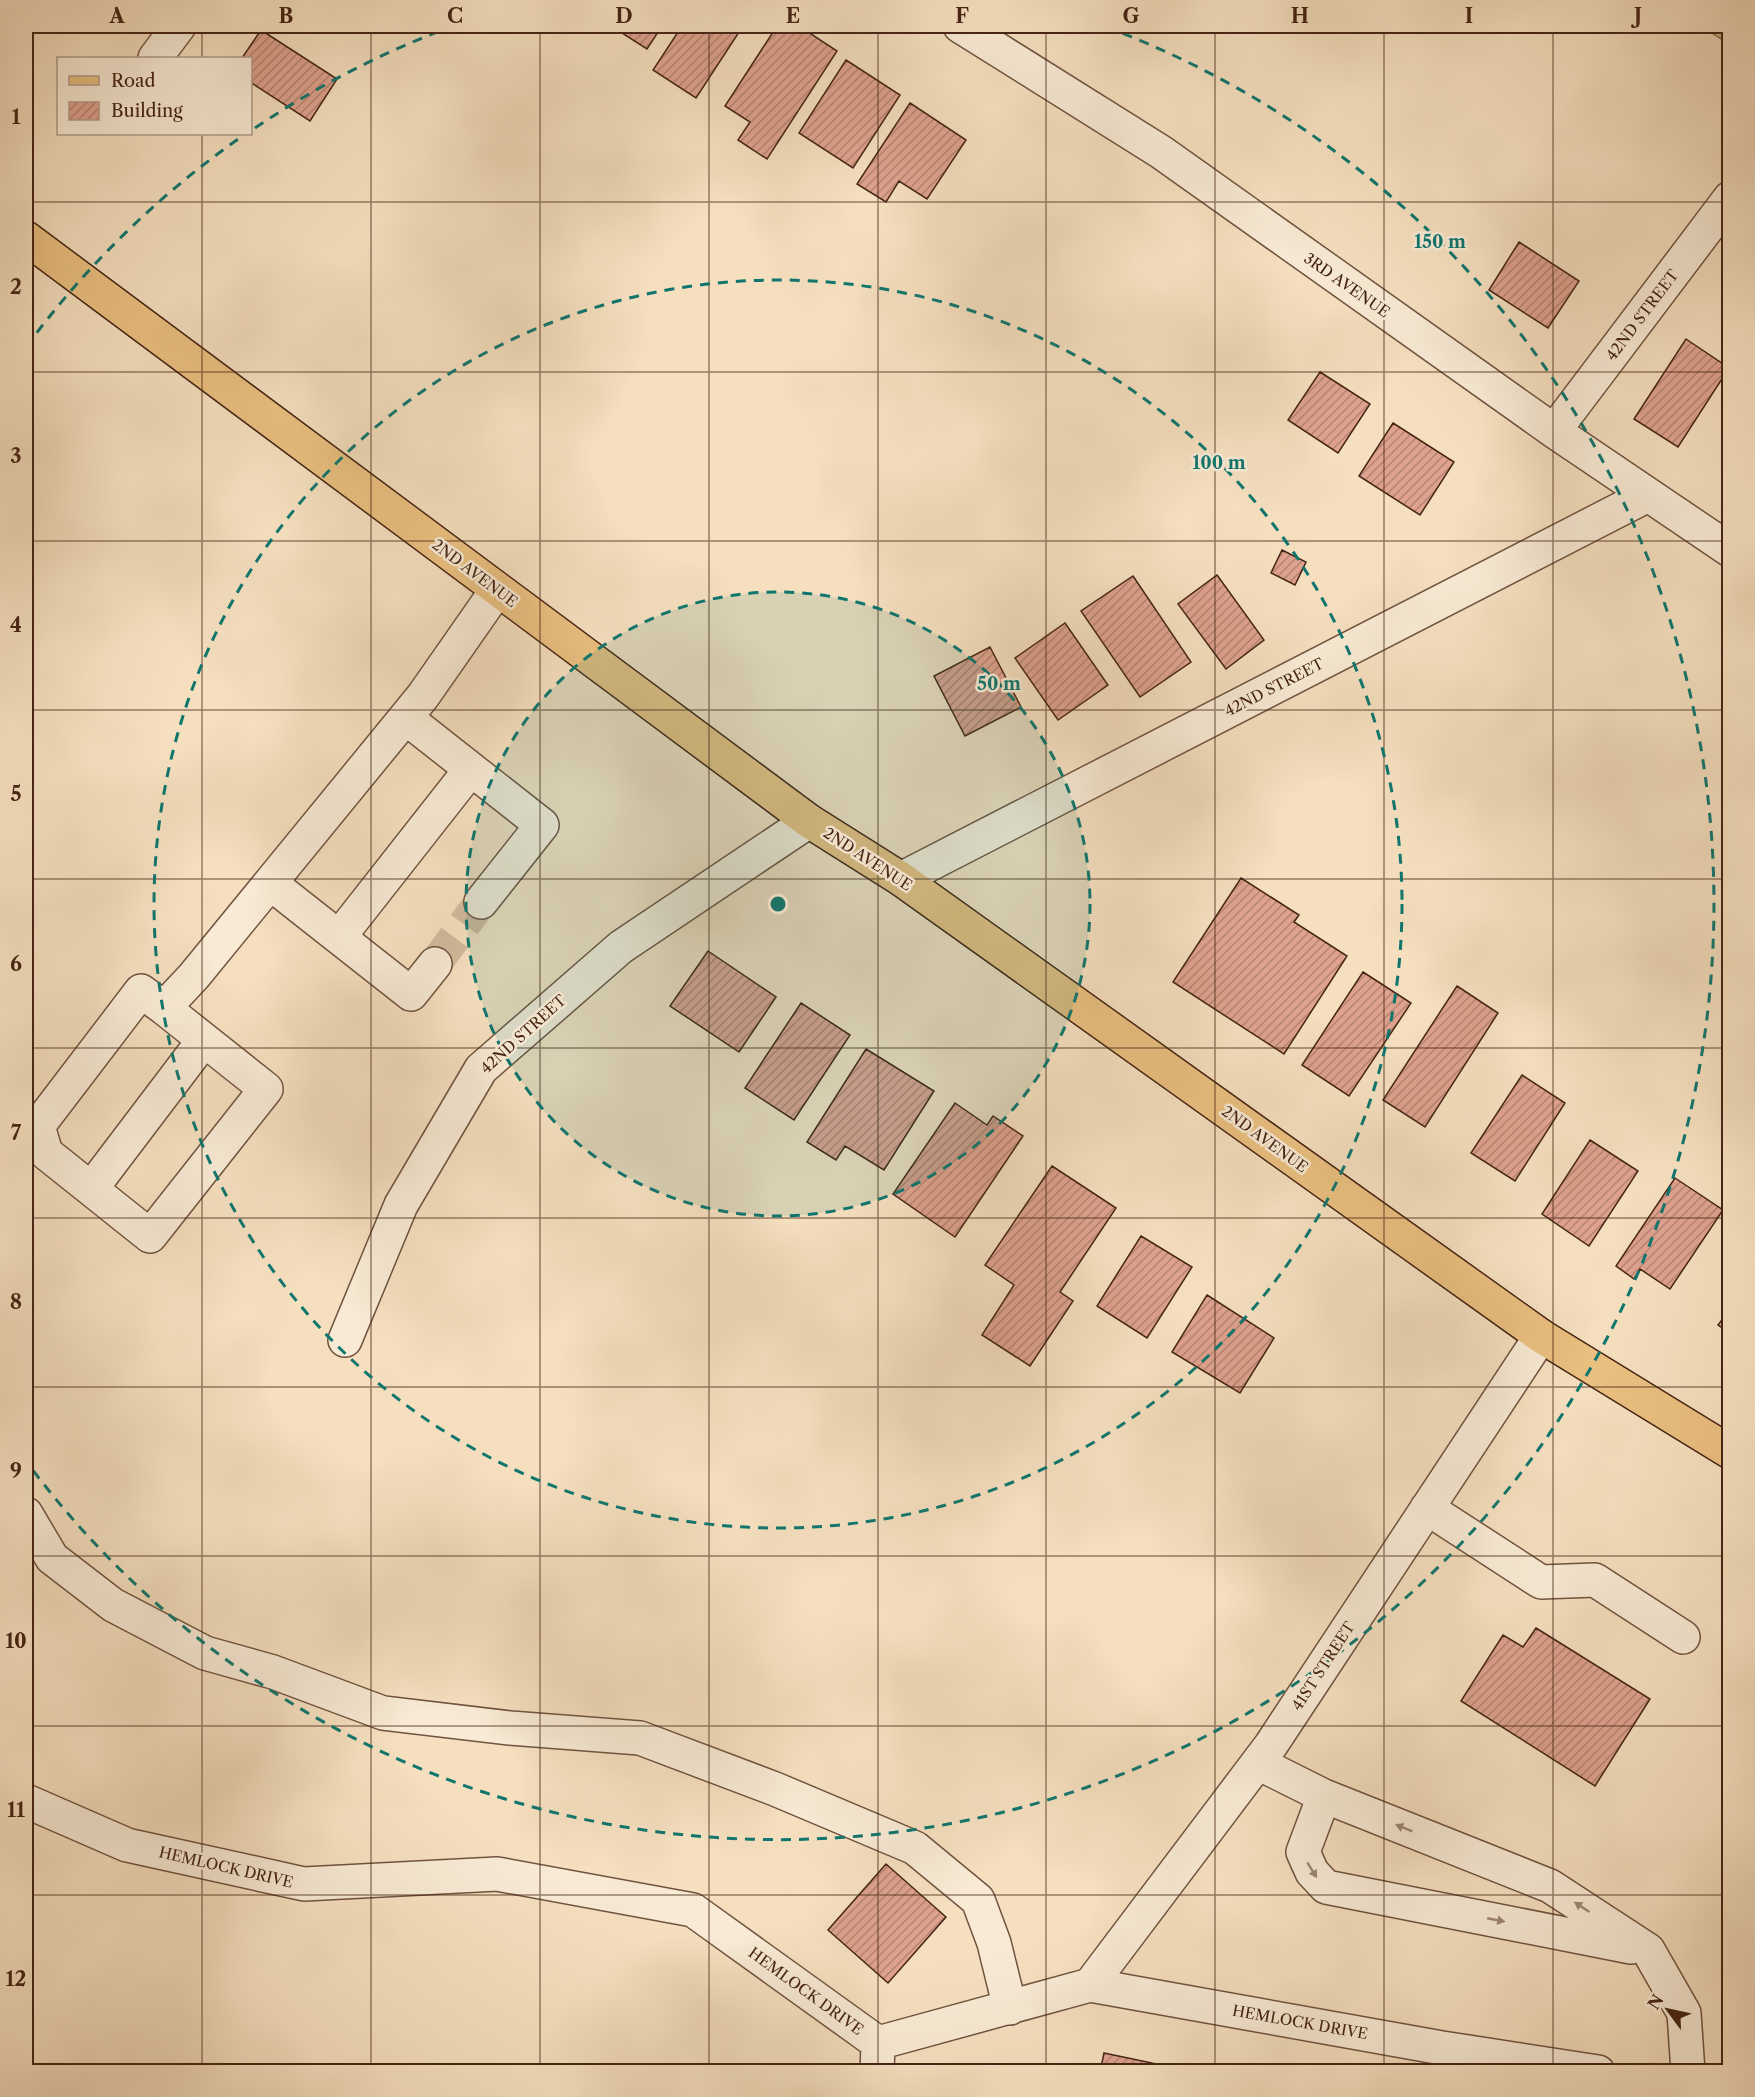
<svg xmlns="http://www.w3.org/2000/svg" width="1755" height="2097" font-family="'Libre Caslon Text',serif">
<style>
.green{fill:#c4bf8c;stroke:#847250;stroke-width:1.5}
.building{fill:url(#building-hatch);stroke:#452414;stroke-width:1.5}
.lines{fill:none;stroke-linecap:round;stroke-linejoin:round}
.minor-tunnel{stroke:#d2ba9d;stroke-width:33;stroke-dasharray:33 16;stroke-linecap:butt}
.minor-casing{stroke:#71533f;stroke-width:36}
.major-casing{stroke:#452414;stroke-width:36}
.minor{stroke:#f8ead5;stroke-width:33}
.major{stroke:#eac080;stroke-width:33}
.oneway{fill:#9e8774}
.grid{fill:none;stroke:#452414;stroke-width:1.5;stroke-opacity:0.55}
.ring{fill:none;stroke:#0f766e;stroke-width:3;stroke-dasharray:10 8}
.labels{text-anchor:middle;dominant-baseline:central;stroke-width:5;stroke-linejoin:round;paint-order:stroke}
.street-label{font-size:15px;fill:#452414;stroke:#f8ead5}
.centre{fill:#0f766e;stroke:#f8ead5;stroke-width:3}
.ring-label{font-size:18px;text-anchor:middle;font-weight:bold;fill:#0f766e;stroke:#f8ead5;stroke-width:5;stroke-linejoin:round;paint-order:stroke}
.neatline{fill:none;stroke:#452414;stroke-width:2}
.grid-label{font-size:20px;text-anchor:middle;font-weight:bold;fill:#452414}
</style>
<defs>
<pattern id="building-hatch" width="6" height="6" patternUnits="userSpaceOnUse" patternTransform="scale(1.5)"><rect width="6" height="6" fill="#dea28e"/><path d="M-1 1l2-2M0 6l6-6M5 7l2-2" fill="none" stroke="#b68473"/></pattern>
</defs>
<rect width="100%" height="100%" fill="#f5dfbf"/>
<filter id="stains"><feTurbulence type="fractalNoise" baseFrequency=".00333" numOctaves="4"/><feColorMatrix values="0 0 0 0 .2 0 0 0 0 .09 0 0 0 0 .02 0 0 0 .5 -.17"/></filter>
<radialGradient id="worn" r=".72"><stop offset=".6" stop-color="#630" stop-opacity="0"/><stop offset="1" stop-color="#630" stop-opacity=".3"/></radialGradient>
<path class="green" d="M 1701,26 L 1729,26 L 1729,44 Z"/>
<path class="building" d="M 611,26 L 662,26 L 647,49 Z
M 682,26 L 743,26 L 696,98 L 653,70 Z
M 777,26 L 799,26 L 837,51 L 767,159 L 738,140 L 750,122 L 725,106 Z
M 261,30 L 337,79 L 310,121 L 250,82 L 250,58 L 242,58 Z
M 846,60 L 900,95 L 853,168 L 799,133 Z
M 910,103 L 966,140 L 927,199 L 899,181 L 886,202 L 857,184 Z
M 1519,242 L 1579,281 L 1548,328 L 1489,290 Z
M 1686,339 L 1729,368 L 1678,447 L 1634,419 Z
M 1320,372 L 1370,404 L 1338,453 L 1288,420 Z
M 1393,423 L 1454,462 L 1420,515 L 1359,476 Z
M 1730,445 L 1730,457 L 1724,454 Z
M 1282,550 L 1306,562 L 1295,585 L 1271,573 Z
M 1217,575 L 1264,640 L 1226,669 L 1178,604 Z
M 1133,576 L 1191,662 L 1140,697 L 1081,611 Z
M 1065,623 L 1108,685 L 1058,720 L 1015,658 Z
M 990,647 L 1021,707 L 965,736 L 934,676 Z
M 1241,878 L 1299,915 L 1294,922 L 1347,956 L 1284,1054 L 1173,982 Z
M 708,951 L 776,997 L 739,1052 L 670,1006 Z
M 1363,972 L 1411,1003 L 1349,1096 L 1302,1065 Z
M 1457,986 L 1498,1013 L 1425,1127 L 1383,1100 Z
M 801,1003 L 850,1035 L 794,1120 L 745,1088 Z
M 866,1049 L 934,1091 L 884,1170 L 845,1146 L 836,1160 L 807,1142 Z
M 1522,1075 L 1565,1103 L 1515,1181 L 1471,1153 Z
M 955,1103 L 987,1125 L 993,1116 L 1023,1136 L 955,1237 L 893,1194 Z
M 1590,1140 L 1638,1171 L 1589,1246 L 1542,1214 Z
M 1052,1166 L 1116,1208 L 1060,1292 L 1073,1301 L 1030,1366 L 982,1335 L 1014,1285 L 985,1265 Z
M 1675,1178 L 1723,1210 L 1670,1289 L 1640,1269 L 1634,1279 L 1616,1266 Z
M 1141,1236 L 1192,1267 L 1147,1338 L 1097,1306 Z
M 1207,1295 L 1274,1338 L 1240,1393 L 1172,1352 Z
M 1730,1309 L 1730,1333 L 1718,1325 Z
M 1536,1628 L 1650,1699 L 1595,1786 L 1461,1701 L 1503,1635 L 1523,1647 Z
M 886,1864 L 946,1917 L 888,1983 L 828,1930 Z
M 1104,2053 L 1176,2068 L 1176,2072 L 1100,2072 Z"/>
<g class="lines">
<path class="minor-tunnel" d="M 435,964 L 481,902"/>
<g class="minor-casing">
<path id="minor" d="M 960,26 L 1161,152 L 1554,431 L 1730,550
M 155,58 L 179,26
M 1554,431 L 1730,198
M 406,718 L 542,825 L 481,902
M 901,879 L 1648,495
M 270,883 L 411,994 L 435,964
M 339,937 L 471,769
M 164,1008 L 141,991 L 38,1126 L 46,1153 L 150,1236 L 266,1089 L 164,1008 L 194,976 L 423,696 L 497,590
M 91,1189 L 204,1040
M 345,1340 L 401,1205 L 481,1069 L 621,947 L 809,821
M 1427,1508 L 1541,1582 L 1595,1580 L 1683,1637
M 26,1514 L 52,1558 L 113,1605 L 205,1653 L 273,1672 L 383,1713 L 510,1728 L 640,1738 L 775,1789 L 915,1848 L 978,1900 L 994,1943 L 1010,2008
M 1258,1763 L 1324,1796 L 1550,1886 L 1648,1950 L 1684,2013 L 1688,2072
M 1324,1796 L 1303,1852 L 1312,1872 L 1326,1887 L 1631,1947
M 26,1801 L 127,1845 L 304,1884 L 497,1874 L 693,1910 L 878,2043
M 1090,1985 L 1271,1745 L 1541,1336
M 878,2043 L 1090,1985 L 1442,2048 L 1598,2072
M 877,2072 L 878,2043"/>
</g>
<g class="major-casing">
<path id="major" d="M 26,238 L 809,821 L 901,879 L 1541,1336 L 1730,1452"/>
</g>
<use href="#minor" class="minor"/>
<use href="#major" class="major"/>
</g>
<defs><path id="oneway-solid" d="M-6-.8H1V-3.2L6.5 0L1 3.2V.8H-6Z" transform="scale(1.5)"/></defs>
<g class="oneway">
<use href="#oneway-solid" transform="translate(1404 1828) rotate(-158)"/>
<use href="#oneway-solid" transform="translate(1312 1870) rotate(58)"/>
<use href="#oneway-solid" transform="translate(1582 1907) rotate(-147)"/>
<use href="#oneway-solid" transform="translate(1496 1920) rotate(11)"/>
</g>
<path class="grid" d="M 202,26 L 202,58M 371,26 L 371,2072M 540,26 L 540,2072M 709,26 L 709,2072M 878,26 L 878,2072M 1046,26 L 1046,2072M 1215,26 L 1215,2072M 1384,26 L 1384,2072M 1553,26 L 1553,2072M 202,134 L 202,2072M 26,202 L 1730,202M 26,372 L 1730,372M 26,541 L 1730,541M 26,710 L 1730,710M 26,879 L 1730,879M 26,1048 L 1730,1048M 26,1218 L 1730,1218M 26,1387 L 1730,1387M 26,1556 L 1730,1556M 26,1726 L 1730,1726M 26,1895 L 1730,1895"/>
<circle cx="778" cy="904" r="312" fill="#0f766e" fill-opacity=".12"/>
<g class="ring">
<circle cx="778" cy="904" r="312"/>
<circle cx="778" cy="904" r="624"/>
<path d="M26 347A936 936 0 0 1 241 137M255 128A936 936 0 0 1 450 27M1106 27A936 936 0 1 1 26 1461"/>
</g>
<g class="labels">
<g class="street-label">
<text transform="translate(1347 285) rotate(35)">3RD AVENUE</text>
<text transform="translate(1642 315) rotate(-53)">42ND STREET</text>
<text transform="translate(475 573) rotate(37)">2ND AVENUE</text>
<text transform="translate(1274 687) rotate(-27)">42ND STREET</text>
<text transform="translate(868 859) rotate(33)">2ND AVENUE</text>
<text transform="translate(523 1034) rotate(-42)">42ND STREET</text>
<text transform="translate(1265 1139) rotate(36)">2ND AVENUE</text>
<text transform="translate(1323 1666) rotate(-57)">41ST STREET</text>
<text transform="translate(226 1867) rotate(13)">HEMLOCK DRIVE</text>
<text transform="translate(806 1991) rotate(36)">HEMLOCK DRIVE</text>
<text transform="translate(1300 2022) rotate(10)">HEMLOCK DRIVE</text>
</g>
</g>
<circle cx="778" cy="904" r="9" class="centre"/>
<g class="ring-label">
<text x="1440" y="248">150 m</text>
<text x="1219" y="469">100 m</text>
<text x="999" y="690">50 m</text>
</g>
<rect width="1755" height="2097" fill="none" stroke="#f5dfbf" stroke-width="66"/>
<rect x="57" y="57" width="195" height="78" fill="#f8ead5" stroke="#b09b88" stroke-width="1.5"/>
<rect x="69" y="76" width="30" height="9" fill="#eac080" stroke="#b09b88" stroke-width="1.5"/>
<text x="111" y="87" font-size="18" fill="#452414">Road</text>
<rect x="69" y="102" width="30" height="18" fill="url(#building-hatch)" stroke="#b09b88" stroke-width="1.5"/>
<text x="111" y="117" font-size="18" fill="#452414">Building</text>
<g transform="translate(1668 2010) rotate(303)" stroke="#f8ead5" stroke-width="4.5" paint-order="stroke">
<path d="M0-4.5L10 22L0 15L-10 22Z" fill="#452414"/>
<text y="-9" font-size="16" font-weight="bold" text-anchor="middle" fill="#452414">N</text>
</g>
<rect x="33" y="33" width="1689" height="2031" class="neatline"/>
<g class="grid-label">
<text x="117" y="23">A</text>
<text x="286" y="23">B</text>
<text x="455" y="23">C</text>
<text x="624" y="23">D</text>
<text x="793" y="23">E</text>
<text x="962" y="23">F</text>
<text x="1131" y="23">G</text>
<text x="1300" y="23">H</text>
<text x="1469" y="23">I</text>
<text x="1638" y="23">J</text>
<text x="16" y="124">1</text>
<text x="16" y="294">2</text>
<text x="16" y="463">3</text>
<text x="16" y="632">4</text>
<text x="16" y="801">5</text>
<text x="16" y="971">6</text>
<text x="16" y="1140">7</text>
<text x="16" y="1309">8</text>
<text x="16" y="1478">9</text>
<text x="16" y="1648">10</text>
<text x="16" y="1817">11</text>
<text x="16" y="1986">12</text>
</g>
<rect width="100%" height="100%" filter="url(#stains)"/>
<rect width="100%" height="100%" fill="url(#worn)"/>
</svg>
